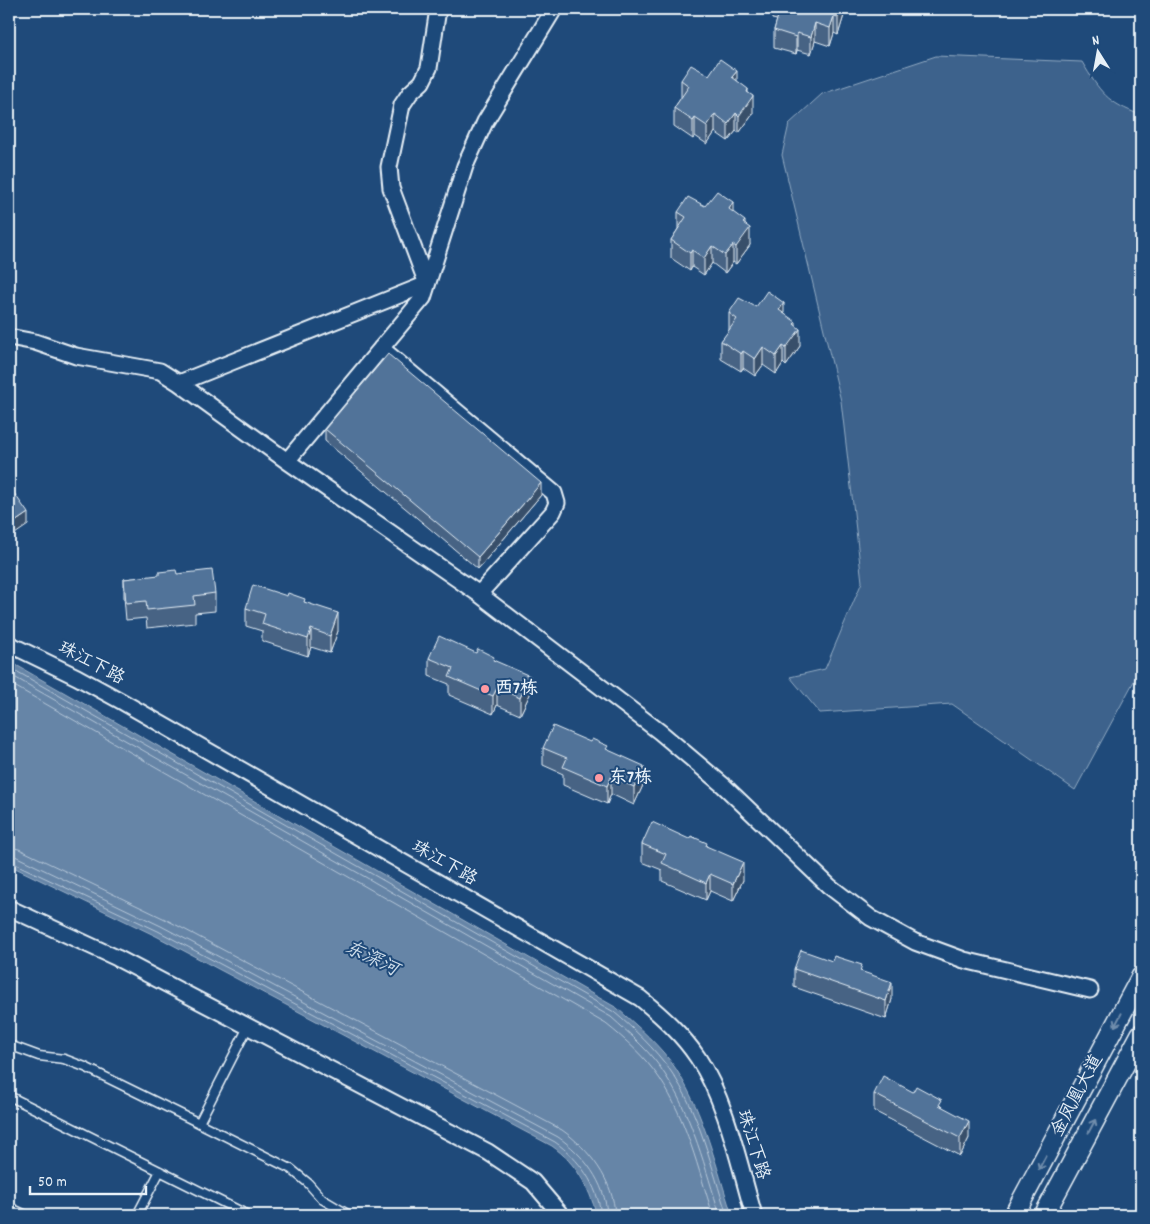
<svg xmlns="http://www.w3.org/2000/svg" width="1150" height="1224" font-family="Dekko,'LXGW WenKai TC',sans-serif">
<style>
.green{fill:#3c628c;stroke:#92aac2}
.water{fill:#6685a7;stroke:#9ab0c7}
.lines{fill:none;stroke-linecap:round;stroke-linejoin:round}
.shore{stroke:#b4c6d8;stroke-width:1}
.service-casing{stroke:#e8f1f8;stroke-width:11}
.minor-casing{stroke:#e8f1f8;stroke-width:19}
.tertiary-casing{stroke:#e8f1f8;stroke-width:22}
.service{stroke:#1f4a7a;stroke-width:8}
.minor{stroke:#1f4a7a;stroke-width:15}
.tertiary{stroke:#1f4a7a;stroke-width:19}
.wall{fill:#466384;stroke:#e8f1f8}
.shaded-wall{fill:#39506b;stroke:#e8f1f8}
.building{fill:#517399;stroke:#e8f1f8}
.oneway{stroke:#6f8dac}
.poi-dot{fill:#ff9aa2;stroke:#1f4a7a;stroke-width:2}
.labels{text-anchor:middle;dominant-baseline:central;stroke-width:4;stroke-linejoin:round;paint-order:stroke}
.street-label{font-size:18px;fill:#e8f1f8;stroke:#1f4a7a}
.poi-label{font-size:18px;font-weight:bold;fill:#e8f1f8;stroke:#1f4a7a;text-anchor:start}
.water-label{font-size:19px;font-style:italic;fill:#d4e1ec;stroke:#1f4a7a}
</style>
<rect width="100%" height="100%" fill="#1f4a7a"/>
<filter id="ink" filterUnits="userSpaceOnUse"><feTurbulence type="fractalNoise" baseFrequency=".02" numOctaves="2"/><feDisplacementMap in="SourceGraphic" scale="10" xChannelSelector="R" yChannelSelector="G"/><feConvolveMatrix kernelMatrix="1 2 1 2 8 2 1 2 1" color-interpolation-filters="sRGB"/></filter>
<g filter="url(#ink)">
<path class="green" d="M 936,56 L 1082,62 C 1100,92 1107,103 1141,115 L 1141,668 L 1075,790 L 952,704 L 820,713 L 790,677 L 825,669 L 862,582 L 841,401 L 782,155 L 789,124 L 822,94 Z"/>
<path class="water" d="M 9,661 L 617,1008 C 638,1027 660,1045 676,1069 C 704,1113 716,1166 732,1215 L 597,1215 C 588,1186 577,1164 552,1146 L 156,936 L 9,865 Z"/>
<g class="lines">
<path class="shore" d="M 9,667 L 614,1012 C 635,1030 654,1048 670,1070 C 700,1112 711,1167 727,1215
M 9,674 L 611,1017 C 631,1035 652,1053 666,1076 C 693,1118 705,1168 720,1215
M 9,683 L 606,1024 C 626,1040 645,1057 660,1079 C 687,1120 698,1169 713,1215
M 9,847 L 19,849 L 165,919 L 562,1130 C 589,1149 614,1181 615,1215
M 9,855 L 15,856 L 161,926 L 558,1137 C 583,1154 606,1183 607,1215
M 9,861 L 158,931 L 555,1142 C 579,1159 598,1185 601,1215"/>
<g class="service-casing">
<path id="service" d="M 9,1045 L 39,1056 L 64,1059 L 85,1067 L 199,1123 L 291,1169 L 308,1183 L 322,1199 L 349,1215
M 9,1096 L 248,1215
M 199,1123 L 248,1027
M 9,1207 L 26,1215
M 137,1215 L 160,1171"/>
</g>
<g class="minor-casing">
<path id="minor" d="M 9,337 L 35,342 L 76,356 L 160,371 L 179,383 L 287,461 L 479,594 L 660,732 L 724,786 L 829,886 L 871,918 L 915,942 L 964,960 L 1090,990
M 381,348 L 554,493 L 557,503 L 553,512 L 479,594
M 179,383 L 427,284 L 391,188 L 389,167 L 402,105 L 410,93 L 422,82 L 429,68 L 438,9
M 287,461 L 423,298 L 465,166 L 485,122 L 554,9
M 9,644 L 77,677 L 121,701 L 640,998 C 662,1016 682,1034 698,1058 C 727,1102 739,1165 754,1215
M 9,908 L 117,958 L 488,1152 L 533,1182 L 561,1215"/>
</g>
<g class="tertiary-casing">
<path id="tertiary" d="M 1014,1215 L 1141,977
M 1044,1215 L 1141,1034"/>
</g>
<use href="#service" class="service"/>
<use href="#minor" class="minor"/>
<use href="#tertiary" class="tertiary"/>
</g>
<path class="wall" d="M 772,9 L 845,9 L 845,12 L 838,35 L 834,33 L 830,46 L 815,41 L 811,54 L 797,50 L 796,54 L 774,48 L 774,30 L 777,20 L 772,19 Z
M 709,75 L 737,81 L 748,93 L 753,114 L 739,133 L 736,131 L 728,141 L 715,132 L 707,144 L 695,136 L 693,139 L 674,126 L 674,108 L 681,98 L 681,80 Z
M 705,206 L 733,212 L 745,225 L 750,245 L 736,264 L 733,262 L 725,273 L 712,263 L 704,275 L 692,267 L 690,271 L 671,258 L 671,240 L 678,229 L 678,212 Z
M 756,307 L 784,313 L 796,326 L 800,346 L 786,366 L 783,363 L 776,374 L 763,365 L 755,376 L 743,368 L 741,371 L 721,359 L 721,341 L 729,331 L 729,313 Z
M 325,429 L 541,495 L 478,569 L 325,441 Z
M 177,574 L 215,593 L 215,611 L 195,613 L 195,623 L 147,628 L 146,618 L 126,620 L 124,597 L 124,579 Z
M 305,602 L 338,631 L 330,653 L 311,647 L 308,656 L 262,641 L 262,631 L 246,626 L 246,608 Z
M 429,658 L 494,660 L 530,694 L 520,715 L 497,705 L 493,714 L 449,695 L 449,684 L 429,676 Z
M 543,748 L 608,750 L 644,783 L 634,805 L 611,794 L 607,804 L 563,785 L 563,774 L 543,765 Z
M 642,844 L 707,846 L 743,880 L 733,901 L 710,891 L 706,900 L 662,881 L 662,870 L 642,862 Z
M 794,969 L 862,972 L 892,999 L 886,1019 L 794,987 Z
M 874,1094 L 942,1106 L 969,1138 L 960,1156 L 874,1111 Z"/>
<path class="shaded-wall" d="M 840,9 L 845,9 L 845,12 L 838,35 L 838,17 Z
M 834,16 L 834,33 L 830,46 L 830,28 Z
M 815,23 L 815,41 L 811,54 L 811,37 Z
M 797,33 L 797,50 L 796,54 L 796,37 Z
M 737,71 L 737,88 L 732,77 Z
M 748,89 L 748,102 L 753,96 L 753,114 L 739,133 L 739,116 Z
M 736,113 L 736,131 L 728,141 L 728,124 Z
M 715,114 L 715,132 L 707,144 L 707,126 Z
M 695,118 L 695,136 L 693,139 L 693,121 Z
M 733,202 L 733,220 L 729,209 Z
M 745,221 L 745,234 L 750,228 L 750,245 L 736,264 L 736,247 L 743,223 Z
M 733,245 L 733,262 L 725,273 L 725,255 Z
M 712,246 L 712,263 L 704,275 L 704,258 Z
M 692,250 L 692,267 L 690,271 L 690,253 Z
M 784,303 L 784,321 L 779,310 Z
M 796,322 L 796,335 L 800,329 L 800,346 L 786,366 L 786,348 L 794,324 Z
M 783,346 L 783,363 L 776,374 L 776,356 Z
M 763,347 L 763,365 L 755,376 L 755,359 Z
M 743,351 L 743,368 L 741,371 L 741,354 Z
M 541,483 L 541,495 L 478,569 L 478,557 Z
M 28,513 L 28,525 L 9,538 L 9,526 Z
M 338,613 L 338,631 L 330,653 L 330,636 Z
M 311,629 L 311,647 L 308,656 L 308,639 Z
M 530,676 L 530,694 L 520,715 L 520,698 Z
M 497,688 L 497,705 L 493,714 L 493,696 Z
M 644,766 L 644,783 L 634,805 L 634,787 Z
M 611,777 L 611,794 L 607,804 L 607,786 Z
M 743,862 L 743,880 L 733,901 L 733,884 Z
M 710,874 L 710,891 L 706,900 L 706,883 Z
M 892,982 L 892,999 L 886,1019 L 886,1001 Z
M 969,1121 L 969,1138 L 960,1156 L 960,1138 Z"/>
<path class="building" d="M 780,9 L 840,9 L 838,17 L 834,16 L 830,28 L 815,23 L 811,37 L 797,33 L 796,37 L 774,30 Z
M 720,59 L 737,71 L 732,77 L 748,89 L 747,92 L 753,96 L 739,116 L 736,113 L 728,124 L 715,114 L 707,126 L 695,118 L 693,121 L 674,108 L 689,86 L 681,80 L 691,65 L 709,75 Z
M 717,191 L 733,202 L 729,209 L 745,221 L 743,223 L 750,228 L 736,247 L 733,245 L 725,255 L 712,246 L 704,258 L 692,250 L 690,253 L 671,240 L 686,217 L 678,212 L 688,197 L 705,206 Z
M 767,291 L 784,303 L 779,310 L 796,322 L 794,324 L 800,329 L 786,348 L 783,346 L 776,356 L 763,347 L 755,359 L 743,351 L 741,354 L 721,341 L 737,319 L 729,313 L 739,298 L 756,307 Z
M 388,354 L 541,483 L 478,557 L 325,429 Z
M 9,486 L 28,513 L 9,526 Z
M 176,570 L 177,574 L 212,570 L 215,593 L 194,596 L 195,605 L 147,610 L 146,601 L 126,603 L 124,579 L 159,575 L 159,572 Z
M 253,585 L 287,596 L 288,593 L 305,599 L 304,602 L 338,613 L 330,636 L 311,629 L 308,639 L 262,624 L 265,614 L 246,608 Z
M 439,636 L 476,653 L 478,649 L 494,657 L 493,660 L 530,676 L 520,698 L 497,688 L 493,696 L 449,677 L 453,668 L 429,658 Z
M 553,726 L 590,742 L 592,739 L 608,746 L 606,749 L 644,766 L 634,787 L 611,777 L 607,786 L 563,767 L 567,758 L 543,748 Z
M 652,822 L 689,839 L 691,836 L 707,843 L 706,846 L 743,862 L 733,884 L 710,874 L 706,883 L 662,863 L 666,854 L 642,844 Z
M 801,950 L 832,961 L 834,956 L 862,965 L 860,971 L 892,982 L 886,1001 L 794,969 Z
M 883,1076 L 913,1092 L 916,1086 L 942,1100 L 939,1105 L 969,1121 L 960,1138 L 874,1094 Z"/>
<defs><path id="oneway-shaft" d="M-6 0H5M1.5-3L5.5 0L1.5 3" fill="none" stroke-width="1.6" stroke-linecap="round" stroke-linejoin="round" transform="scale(1.25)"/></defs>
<g class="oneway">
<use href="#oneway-shaft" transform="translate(1118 1020) rotate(118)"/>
<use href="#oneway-shaft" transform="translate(1092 1126) rotate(-62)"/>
<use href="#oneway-shaft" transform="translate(1042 1163) rotate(118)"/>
</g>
</g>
<g class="poi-dot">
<circle cx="485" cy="689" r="5"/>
<circle cx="599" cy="778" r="5"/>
</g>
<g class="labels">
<g class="street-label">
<text transform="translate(91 664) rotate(28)">珠江下路</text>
<text transform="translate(444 864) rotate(30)">珠江下路</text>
<text transform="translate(1078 1096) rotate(-62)">金凤凰大道</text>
<text transform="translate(752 1145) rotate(73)">珠江下路</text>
</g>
<g class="poi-label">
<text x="495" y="689">西7栋</text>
<text x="609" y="778">东7栋</text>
</g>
<g class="water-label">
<text transform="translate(371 960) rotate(26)">东深河</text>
</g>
</g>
<rect width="1150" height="1224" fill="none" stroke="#1f4a7a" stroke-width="30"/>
<rect x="15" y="15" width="1120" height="1194" fill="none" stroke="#e8f1f8" stroke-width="2" filter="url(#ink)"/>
<g transform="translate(1098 52) rotate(349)" stroke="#1f4a7a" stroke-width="4" paint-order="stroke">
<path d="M0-4L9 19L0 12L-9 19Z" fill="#e8f1f8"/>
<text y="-8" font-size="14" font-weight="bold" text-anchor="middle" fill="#e8f1f8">N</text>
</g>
<path d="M30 1186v8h116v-8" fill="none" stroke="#e8f1f8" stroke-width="2.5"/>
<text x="38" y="1186" font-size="15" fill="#e8f1f8" stroke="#1f4a7a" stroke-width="4" paint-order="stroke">50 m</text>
</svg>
